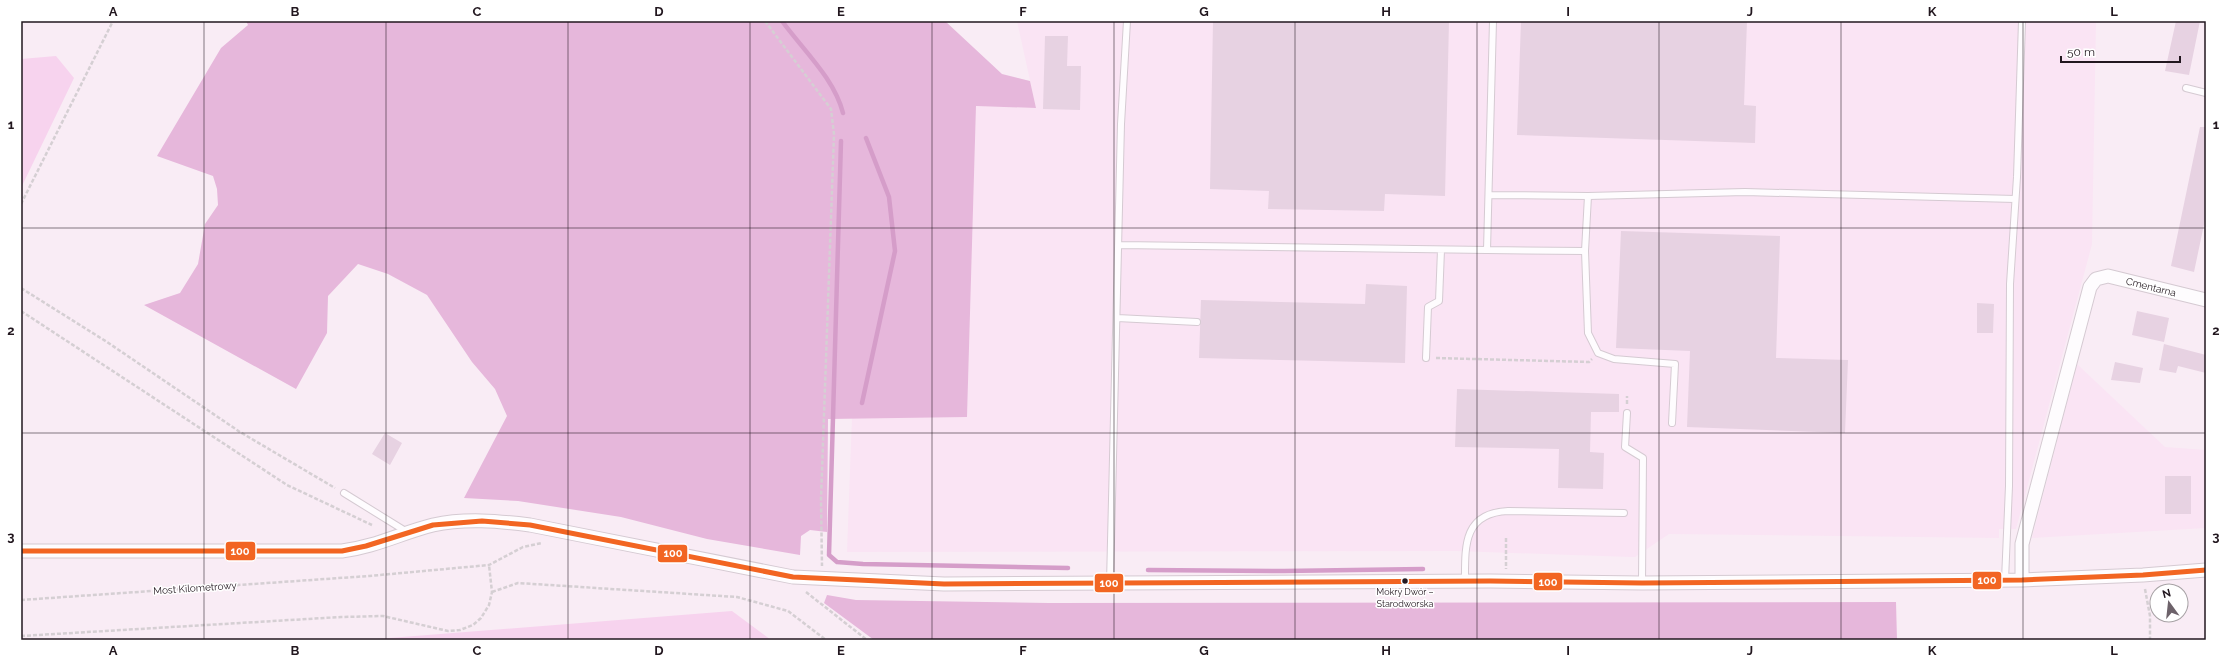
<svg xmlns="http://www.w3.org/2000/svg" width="2227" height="661" font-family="Raleway,sans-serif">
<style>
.built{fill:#fae4f4}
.green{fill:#f7d3ee}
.forest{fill:#e6b7db}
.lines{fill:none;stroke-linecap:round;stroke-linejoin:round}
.stream{stroke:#d59dc9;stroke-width:4.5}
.building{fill:#e7d2e2}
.lane-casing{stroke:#d5cad2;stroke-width:8}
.street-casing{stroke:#d5cad2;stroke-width:15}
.path{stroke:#d5cfd3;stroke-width:2.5;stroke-dasharray:4 2;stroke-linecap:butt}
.lane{stroke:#fefcfe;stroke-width:6}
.street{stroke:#fefcfe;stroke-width:13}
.bus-1-casing{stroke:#fff;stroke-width:8}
.bus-1{stroke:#f26522;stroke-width:5}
.grid{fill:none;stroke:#22171f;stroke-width:1;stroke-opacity:0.55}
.bus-dot{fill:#22171f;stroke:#fff;stroke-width:1.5}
.labels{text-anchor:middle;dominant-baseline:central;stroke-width:3;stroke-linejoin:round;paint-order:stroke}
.bus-label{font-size:9px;fill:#22171f;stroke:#fff}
.street-label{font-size:10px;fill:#22171f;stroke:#fff}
.line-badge{stroke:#fff;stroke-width:1.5}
.badge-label{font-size:11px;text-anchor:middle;font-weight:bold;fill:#fff}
.neatline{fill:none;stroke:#22171f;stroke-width:1.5}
.grid-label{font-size:13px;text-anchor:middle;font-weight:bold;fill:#22171f}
</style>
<rect width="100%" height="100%" fill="#f9ecf5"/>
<path class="built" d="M 1017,21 L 2096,21 L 2092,244 L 2016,529 L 1999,529 L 1999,538 L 1669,534 L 1635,557 L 1630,557 L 1456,551 L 847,552 L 852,417 L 967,416 L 976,106 L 1036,108 Z
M 2077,364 L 2165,447 L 2206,450 L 2206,528 L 2032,538 Z"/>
<path class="green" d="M 56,56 L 74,78 L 21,188 L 21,59 Z
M 732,611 L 771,640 L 364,640 Z"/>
<path class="forest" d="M 246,21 L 945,21 L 1002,74 L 1030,81 L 1036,108 L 976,106 L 967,417 L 828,419 L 827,532 L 810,530 L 801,536 L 800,555 L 707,539 L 621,517 L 518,501 L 464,498 L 507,416 L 495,389 L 472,362 L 427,295 L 388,274 L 358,264 L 328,296 L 327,333 L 296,389 L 144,305 L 180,293 L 198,264 L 205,224 L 218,205 L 217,189 L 213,176 L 157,156 L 221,48 L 248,25 Z
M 827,595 L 856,600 L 1049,603 L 1896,602 L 1897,640 L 874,640 L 824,603 Z"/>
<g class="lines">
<path class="stream" d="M 782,21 C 803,50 834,78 843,113
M 841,141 L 829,555 L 837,562 L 863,564 L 1068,568
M 862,403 L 895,251 L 889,197 L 866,138
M 1148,570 L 1284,571 L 1423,569"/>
</g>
<path class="building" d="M 1213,21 L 1449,21 L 1445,196 L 1385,194 L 1384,211 L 1268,209 L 1269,191 L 1210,189 Z
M 1521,21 L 1747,21 L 1744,105 L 1756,106 L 1755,143 L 1517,135 Z
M 2176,21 L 2200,21 L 2189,75 L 2165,71 Z
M 1045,36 L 1068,36 L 1067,66 L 1081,66 L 1080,110 L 1043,109 Z
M 2200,127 L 2206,127 L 2206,215 L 2194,272 L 2171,266 Z
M 1621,231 L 1780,236 L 1776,358 L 1848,360 L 1845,433 L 1687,427 L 1690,351 L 1616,348 Z
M 1366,284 L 1407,286 L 1405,363 L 1199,358 L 1201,300 L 1365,304 Z
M 1977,303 L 1994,304 L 1993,333 L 1977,333 Z
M 2137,311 L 2169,318 L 2164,342 L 2132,335 Z
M 2164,344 L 2206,355 L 2206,373 L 2178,366 L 2176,373 L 2159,370 Z
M 2115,362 L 2143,368 L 2140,383 L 2111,380 Z
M 1457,389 L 1619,394 L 1619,412 L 1591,412 L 1590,452 L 1604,453 L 1603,489 L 1558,488 L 1559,449 L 1455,447 Z
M 385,433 L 402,443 L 390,465 L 372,454 Z
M 2165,476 L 2191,476 L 2191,514 L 2165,514 Z"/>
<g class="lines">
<g class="lane-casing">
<path id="lane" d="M 2186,88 L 2206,93
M 1489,195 L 1588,196 L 1745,192 L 2015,199
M 1588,196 L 1585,251 L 1588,333 L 1598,353 L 1614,359 L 1675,364 L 1672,423
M 1119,245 L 1487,250 L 1493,21
M 1487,250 L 1585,251
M 1117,318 L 1197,322
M 1426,358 L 1428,307 L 1439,301 L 1441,250
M 1627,413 L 1625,447 L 1643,458 L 1642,583
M 344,493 L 407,532
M 2005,580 L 2009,486 L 2010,284 L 2017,177 L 2022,21
M 1465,582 C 1465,546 1463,513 1508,511 L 1624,513
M 1110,583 L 1121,124 L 1127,21"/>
</g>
<g class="street-casing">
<path id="street" d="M 21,551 L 342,551 C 375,547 401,533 433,525 C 465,518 498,521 530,525 L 793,577 L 944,584 L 1490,581 L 1642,583 L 2022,580 L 2143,575 L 2206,570
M 2022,580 L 2022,544 L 2090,287 L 2096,279 L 2108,276 L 2206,300"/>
</g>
<path class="path" d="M 765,21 L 831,109 L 834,134 L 821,499 L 822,566
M 21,204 L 113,21
M 21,288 L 107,342 L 240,432 L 335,488
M 21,311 L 287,485 L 372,525
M 1436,358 L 1589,362 L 1592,359
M 1627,404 L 1627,396
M 1506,538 L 1506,569
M 2145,589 L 2150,616 L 2150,640
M 492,592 L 518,583 L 737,597 L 788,611 L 826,640
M 806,592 L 867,640
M 21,600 L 369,576 L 489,565 L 523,547 L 542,543
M 21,636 L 341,617 L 383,616 L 448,631 L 460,630 L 473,625 L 481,618 L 489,605 L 492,592 L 489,565"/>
<use href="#lane" class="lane"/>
<use href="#street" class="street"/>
<g class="bus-1-casing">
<path id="bus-1" d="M 21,551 L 342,551 L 366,546 L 433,525 L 482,521 L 530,525 L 793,577 L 944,584 L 1490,581 L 1642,583 L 2022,580 L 2143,575 L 2206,570"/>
</g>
<use href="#bus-1" class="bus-1"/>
</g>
<path class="grid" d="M 204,21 L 204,640M 386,21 L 386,640M 568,21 L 568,640M 750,21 L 750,640M 932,21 L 932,640M 1114,21 L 1114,640M 1295,21 L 1295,640M 1477,21 L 1477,640M 1659,21 L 1659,640M 1841,21 L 1841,640M 2023,21 L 2023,640M 21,228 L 2206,228M 21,433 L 2206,433"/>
<circle class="bus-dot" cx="1405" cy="581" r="3.5"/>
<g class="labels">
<g class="bus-label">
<text x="1405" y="592">Mokry Dwór –<tspan x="1405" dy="12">Starodworska</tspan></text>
</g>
<g class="street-label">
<text transform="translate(2151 287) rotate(14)">Cmentarna</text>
<text transform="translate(195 588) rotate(-4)">Most Kilometrowy</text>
</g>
</g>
<g class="line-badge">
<rect x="225" y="541" width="31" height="20" rx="4" fill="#f26522"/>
<rect x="657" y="544" width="31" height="19" rx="4" fill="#f26522"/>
<rect x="1972" y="571" width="30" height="19" rx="4" fill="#f26522"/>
<rect x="1533" y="572" width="30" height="19" rx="4" fill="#f26522"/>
<rect x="1094" y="573" width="30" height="20" rx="4" fill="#f26522"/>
</g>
<g class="badge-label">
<text x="240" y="555">100</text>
<text x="673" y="557">100</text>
<text x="1987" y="584">100</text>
<text x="1548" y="586">100</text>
<text x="1109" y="587">100</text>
</g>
<rect width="2227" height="661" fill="none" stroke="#ffffff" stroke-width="44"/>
<g transform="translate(2169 603) rotate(345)"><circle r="19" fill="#ffffff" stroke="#a7a2a5"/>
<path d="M0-3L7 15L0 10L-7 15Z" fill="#6d626a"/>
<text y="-6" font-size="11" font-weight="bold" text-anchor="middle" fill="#22171f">N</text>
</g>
<path d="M2061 56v6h119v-6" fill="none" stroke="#22171f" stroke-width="2"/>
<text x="2067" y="56" font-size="12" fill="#22171f" stroke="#ffffff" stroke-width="3" paint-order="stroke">50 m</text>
<rect x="22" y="22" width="2183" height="617" class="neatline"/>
<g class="grid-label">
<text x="113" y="16">A</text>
<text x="295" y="16">B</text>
<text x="477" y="16">C</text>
<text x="659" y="16">D</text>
<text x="841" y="16">E</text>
<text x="1023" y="16">F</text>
<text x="1204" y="16">G</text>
<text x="1386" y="16">H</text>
<text x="1568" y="16">I</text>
<text x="1750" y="16">J</text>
<text x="1932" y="16">K</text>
<text x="2114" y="16">L</text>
<text x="11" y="129">1</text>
<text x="2216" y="129">1</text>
<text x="11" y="335">2</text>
<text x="2216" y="335">2</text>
<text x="11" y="541">3</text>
<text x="2216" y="541">3</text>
<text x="113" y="655">A</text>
<text x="295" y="655">B</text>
<text x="477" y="655">C</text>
<text x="659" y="655">D</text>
<text x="841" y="655">E</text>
<text x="1023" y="655">F</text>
<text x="1204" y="655">G</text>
<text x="1386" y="655">H</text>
<text x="1568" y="655">I</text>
<text x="1750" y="655">J</text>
<text x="1932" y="655">K</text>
<text x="2114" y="655">L</text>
</g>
</svg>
